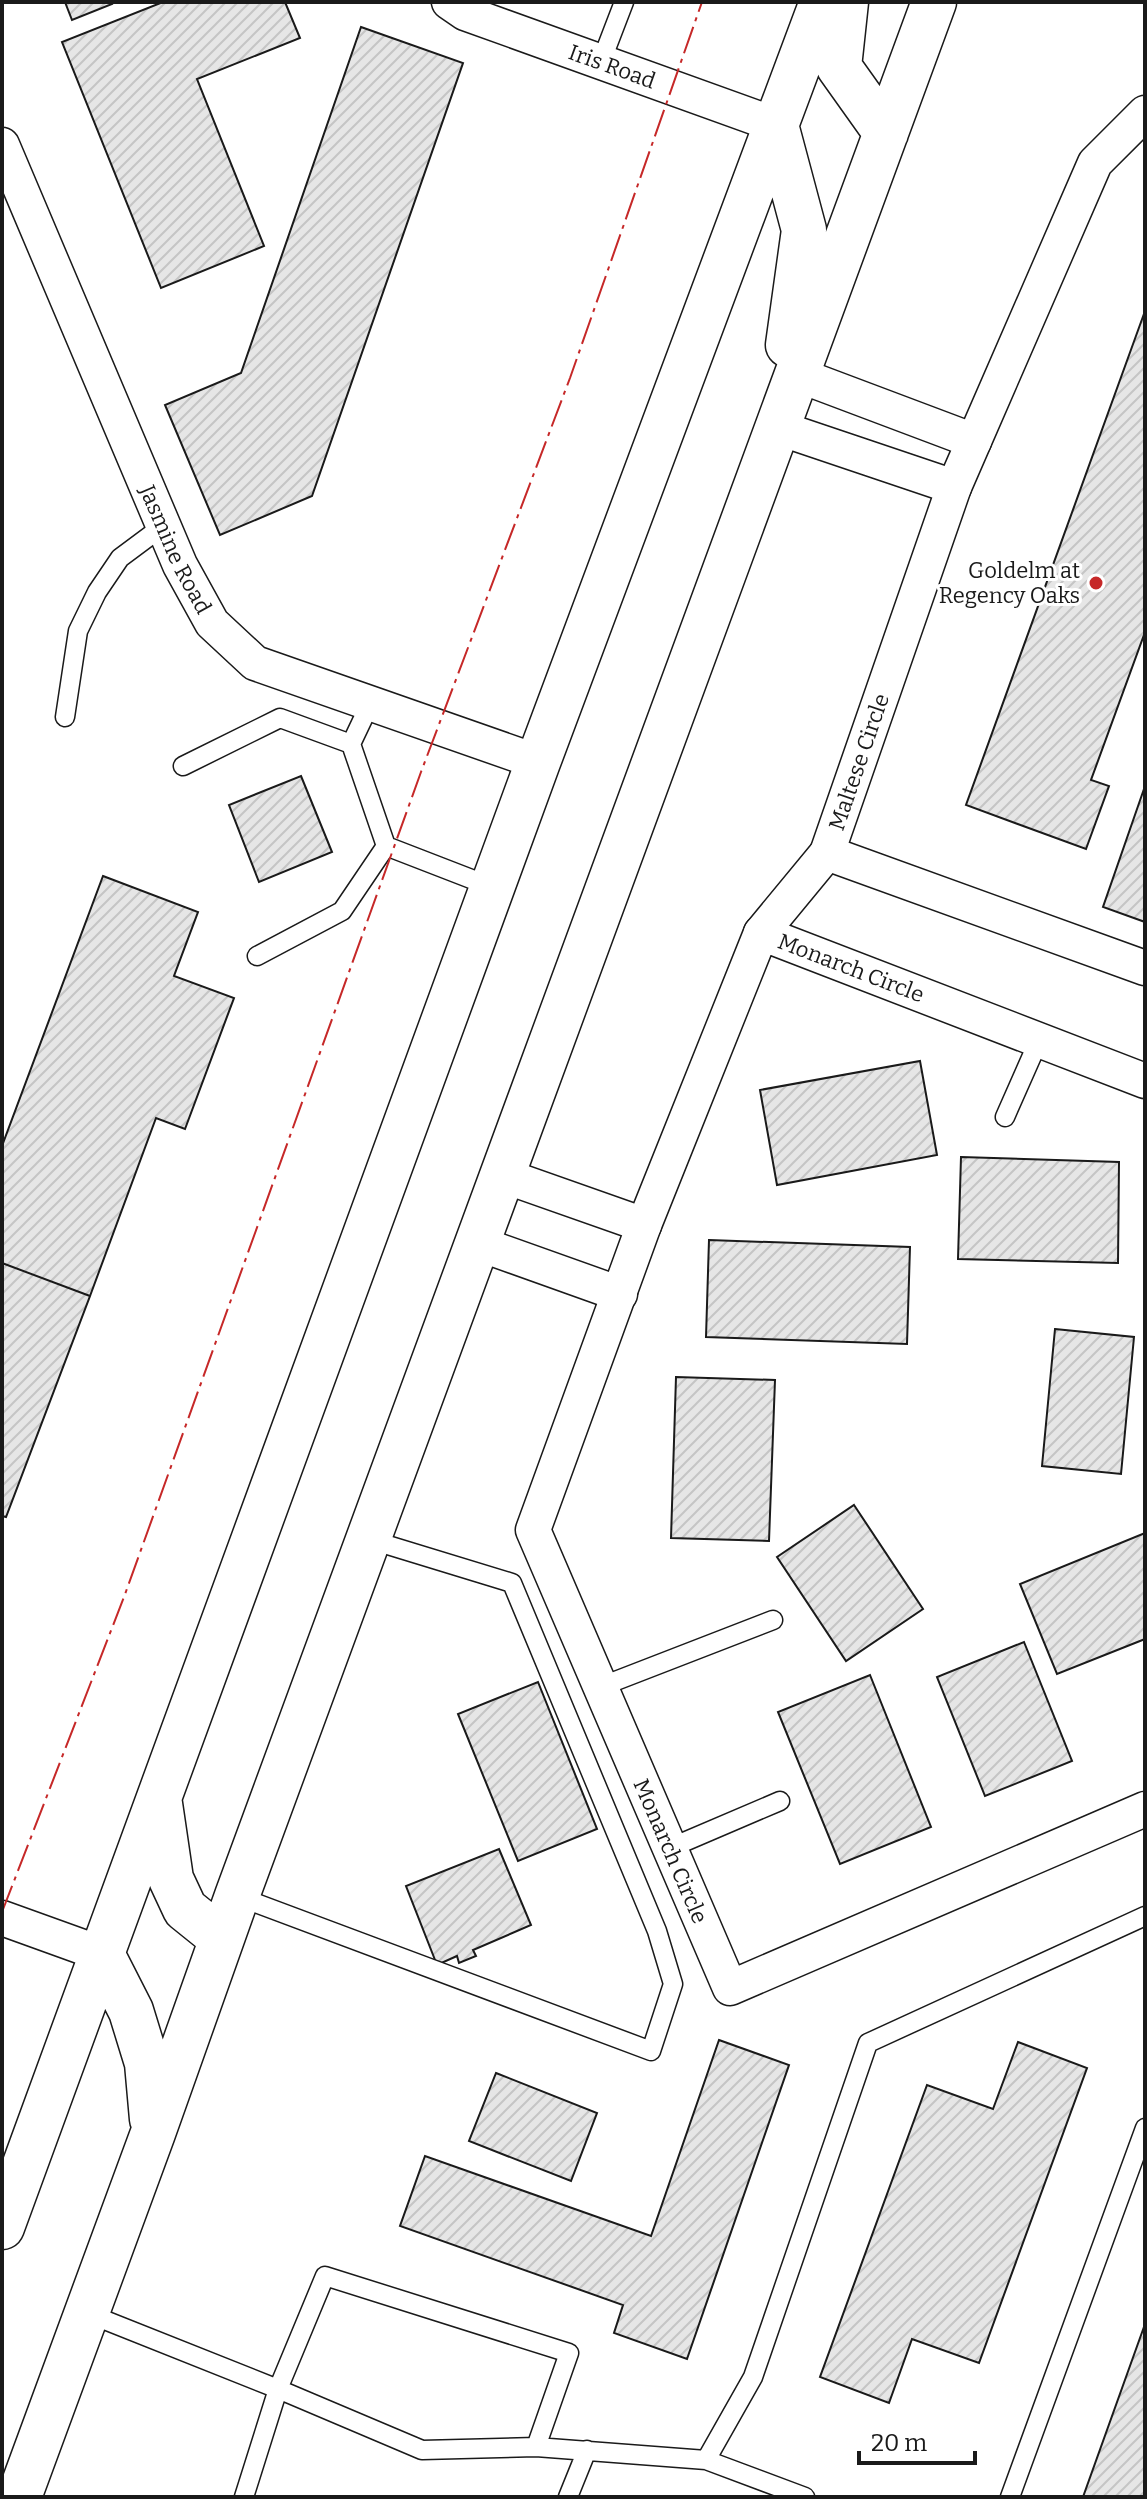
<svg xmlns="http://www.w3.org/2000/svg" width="1147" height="2499" font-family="Bitter,serif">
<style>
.building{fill:url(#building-hatch);stroke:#1a1a1a;stroke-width:2}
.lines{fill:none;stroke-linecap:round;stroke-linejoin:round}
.lane-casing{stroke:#1a1a1a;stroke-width:21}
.street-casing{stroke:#1a1a1a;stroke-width:37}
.primary-casing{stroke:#1a1a1a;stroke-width:47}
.lane{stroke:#fff;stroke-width:18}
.street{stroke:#fff;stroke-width:34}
.primary{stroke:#fff;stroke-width:44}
.power{stroke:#c62828;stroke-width:2;stroke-dasharray:28 6 4 6;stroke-linecap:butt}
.poi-dot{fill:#c62828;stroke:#fff;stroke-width:3}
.labels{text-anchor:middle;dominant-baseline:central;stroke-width:6;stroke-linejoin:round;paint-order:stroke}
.street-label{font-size:22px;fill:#1a1a1a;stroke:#fff}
.poi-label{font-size:22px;fill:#1a1a1a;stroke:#fff;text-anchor:end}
</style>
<defs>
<pattern id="building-hatch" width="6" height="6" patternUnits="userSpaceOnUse" patternTransform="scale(2)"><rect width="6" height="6" fill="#e6e6e6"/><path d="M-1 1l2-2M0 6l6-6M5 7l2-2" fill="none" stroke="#c5c5c5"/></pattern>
</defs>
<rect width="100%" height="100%" fill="#fff"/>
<path class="building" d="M 65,2 L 111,2 L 112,4 L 72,20 Z
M 163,2 L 285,2 L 300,38 L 197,79 L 264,246 L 161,288 L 62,42 Z
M 361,27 L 463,63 L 312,496 L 220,535 L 165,405 L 241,373 Z
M 1145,311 L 1145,632 L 1091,780 L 1109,786 L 1086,849 L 966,805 Z
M 301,776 L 332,852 L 259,882 L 229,805 Z
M 1145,786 L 1145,922 L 1103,907 Z
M 103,876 L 198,912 L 174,976 L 234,998 L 185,1129 L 156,1118 L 90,1296 L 2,1263 L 2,1146 Z
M 920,1061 L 937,1155 L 777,1185 L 760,1090 Z
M 961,1157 L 1119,1162 L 1118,1263 L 958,1259 Z
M 709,1240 L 910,1247 L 907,1344 L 706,1337 Z
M 2,1263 L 90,1296 L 6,1517 L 2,1516 Z
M 1055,1329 L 1134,1337 L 1121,1474 L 1042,1466 Z
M 676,1377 L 775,1380 L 769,1541 L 671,1538 Z
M 854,1505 L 923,1609 L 846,1661 L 777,1557 Z
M 1145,1533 L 1145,1639 L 1057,1674 L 1020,1584 Z
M 1024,1642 L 1072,1761 L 985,1796 L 937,1677 Z
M 870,1675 L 931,1827 L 840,1864 L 778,1712 Z
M 538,1682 L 597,1829 L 518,1861 L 458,1714 Z
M 499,1849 L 531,1925 L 473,1950 L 476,1956 L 459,1963 L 457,1956 L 437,1965 L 406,1886 Z
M 719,2040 L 789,2065 L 687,2359 L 614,2333 L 623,2305 L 400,2226 L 425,2156 L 651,2236 Z
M 1018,2042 L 1087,2068 L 979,2363 L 912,2339 L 889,2403 L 820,2377 L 927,2085 L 993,2109 Z
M 496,2073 L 597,2113 L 571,2181 L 469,2141 Z
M 1145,2324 L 1145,2497 L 1083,2497 Z"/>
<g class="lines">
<g class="lane-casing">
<path id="lane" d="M 601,62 L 624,2
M 65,717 L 78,631 L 97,592 L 120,558 L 163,526
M 351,744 L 386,846
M 183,766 L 280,718 L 351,744 L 370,704
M 257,956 L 342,911 L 386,846 L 492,887
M 1005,1117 L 1039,1040
M 600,1687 L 773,1620
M 670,1848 L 780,1801
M 237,1896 L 651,2051 L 673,1984 L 657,1931 L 512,1583 L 368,1539
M 87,2313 L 278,2389 L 422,2450 L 536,2447 L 706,2460 L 753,2377 L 868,2043 L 1145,1916
M 706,2460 L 805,2497
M 244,2497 L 278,2389 L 325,2276 L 569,2353 L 536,2447
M 568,2497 L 587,2450
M 1010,2497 L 1145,2128"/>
</g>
<g class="street-casing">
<g id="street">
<path id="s1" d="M 449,2 L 465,13 L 776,125"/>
<path d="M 1145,113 L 1095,163 L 974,441 L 954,487 L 827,853 L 1145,968"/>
<path id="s2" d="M 2,145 L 180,565 L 212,623 L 255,663 L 538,762"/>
<path d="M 796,374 L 974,441"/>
<path d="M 776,427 L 954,487"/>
<path d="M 761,933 L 827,853"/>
<path id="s3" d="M 1145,1081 L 761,933 L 644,1225 L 533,1530 L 730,1988 L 1145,1809"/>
<path d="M 502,1175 L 644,1225"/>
<path d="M 477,1243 L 620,1294"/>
<path d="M 2,1918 L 102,1954"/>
</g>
</g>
<g class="primary-casing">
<path id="primary" d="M 846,2 L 839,67 L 886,133
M 776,125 L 804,230 L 788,345
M 160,1804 L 171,1879 L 185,1909 L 221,1938
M 102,1954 L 131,2011 L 147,2063 L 152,2119
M 2,2227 L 538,762 L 822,2
M 19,2497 L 153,2133 L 237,1896 L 934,2"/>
</g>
<use href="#lane" class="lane"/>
<use href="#street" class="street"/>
<use href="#primary" class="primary"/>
<path class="power" d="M 2,1912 L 124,1597 L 421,772 L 570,378 L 702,2"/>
</g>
<circle class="poi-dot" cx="1096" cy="583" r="8"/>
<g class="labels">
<g class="street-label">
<text stroke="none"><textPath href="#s1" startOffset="176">Iris Road</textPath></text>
<text stroke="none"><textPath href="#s2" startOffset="440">Jasmine Road</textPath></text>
<text transform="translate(859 762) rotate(-71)">Maltese Circle</text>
<text transform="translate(851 968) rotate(21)">Monarch Circle</text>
<text stroke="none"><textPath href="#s3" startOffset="1400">Monarch Circle</textPath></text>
</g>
<g class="poi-label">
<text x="1080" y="570">Goldelm at<tspan x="1080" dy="25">Regency Oaks</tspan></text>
</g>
</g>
<rect width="1147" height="2499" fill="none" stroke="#1a1a1a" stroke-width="8"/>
<path d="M859 2451v12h116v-12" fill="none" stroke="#1a1a1a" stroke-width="4"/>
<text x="871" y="2451" font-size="24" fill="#1a1a1a" stroke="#ffffff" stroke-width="6" paint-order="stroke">20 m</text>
</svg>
